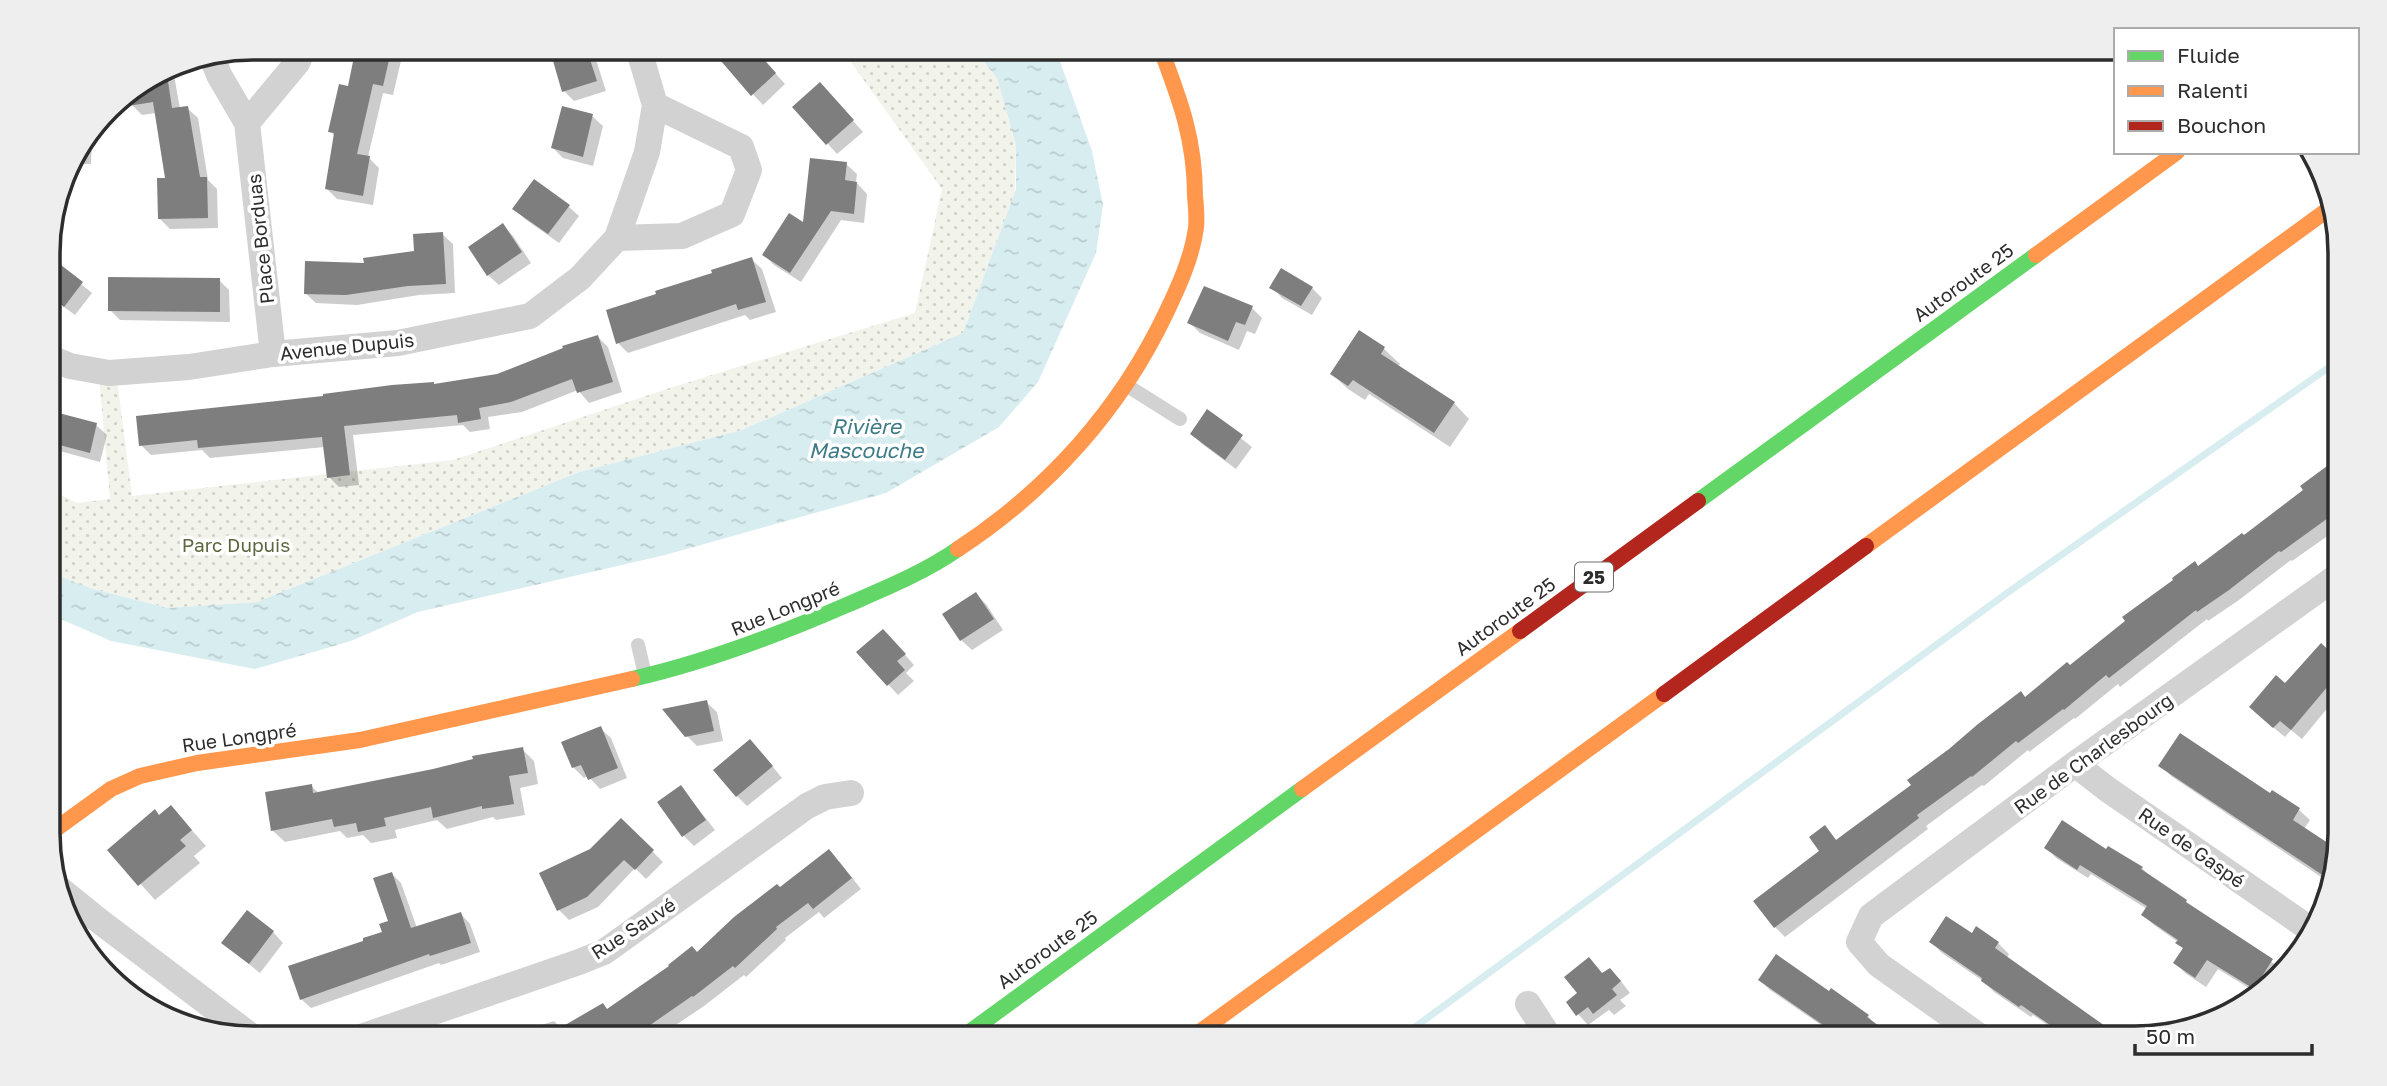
<svg xmlns="http://www.w3.org/2000/svg" width="2387" height="1086" font-family="'Golos Text',sans-serif">
<style>
.grass{fill:url(#grass-dots)}
.water{fill:url(#water-ripples)}
.shadow{fill:#0003}
.lines{fill:none;stroke-linecap:round;stroke-linejoin:round}
.stream{stroke:#d8edf0;stroke-width:7}
.building{fill:#7e7e7e}
.lane{stroke:#d2d2d2;stroke-width:14}
.street{stroke:#d2d2d2;stroke-width:26}
.fast{stroke:#63d668;stroke-width:16}
.slow{stroke:#ff974d;stroke-width:16}
.jam{stroke:#b3261e;stroke-width:16}
.labels{text-anchor:middle;dominant-baseline:central;stroke-width:7;stroke-linejoin:round;paint-order:stroke}
.shield{fill:#fff;stroke:#6c6c6c;stroke-width:2}
.shield-label{font-size:18px;font-weight:bold;fill:#2d2d2d}
.street-label{font-size:19px;fill:#2d2d2d;stroke:#fff}
.park-label{font-size:19px;fill:#5b673d;stroke:#fff}
.water-label{font-size:21px;font-style:italic;fill:#3d7b86;stroke:#fff}
.rim{fill:none;stroke:#2d2d2d;stroke-width:3.5}
</style>
<defs>
<pattern id="grass-dots" width="8" height="8" patternUnits="userSpaceOnUse" patternTransform="scale(1.75)"><rect width="8" height="8" fill="#f2f3eb"/><path d="M2 2h.1M6 6h.1" fill="none" stroke="#d0d1ca" stroke-width="1.8" stroke-linecap="round"/></pattern>
<pattern id="water-ripples" width="26" height="14" patternUnits="userSpaceOnUse" patternTransform="scale(1.75)"><rect width="26" height="14" fill="#d8edf0"/><path d="M2 4q2-2 4 0t4 0M15 11q2-2 4 0t4 0" fill="none" stroke="#baccce"/></pattern>
</defs>
<rect width="100%" height="100%" fill="#fff"/>
<path class="grass" d="M 840,47 L 972,47 L 997,78 L 1016,145 L 1015,192 L 963,333 L 742,430 L 579,472 L 257,602 L 168,608 L 93,589 L 48,572 L 48,488 L 77,503 L 110,499 L 99,377 L 117,379 L 132,496 L 453,460 L 676,386 L 915,313 L 942,189 Z"/>
<path class="water" d="M 972,47 L 1052,47 L 1057,53 L 1092,151 L 1103,205 L 1096,253 L 1038,382 L 999,427 L 886,493 L 665,555 L 418,612 L 351,641 L 255,669 L 111,641 L 49,614 L 48,572 L 93,589 L 168,608 L 257,602 L 579,472 L 742,430 L 963,333 L 1016,189 L 1016,145 L 997,78 Z"/>
<path class="shadow" d="M 358,47 L 404,48 L 393,95 L 383,93 L 368,157 L 379,168 L 373,205 L 337,199 L 327,189 L 335,136 L 330,131 L 349,88 Z
M 550,47 L 592,47 L 606,91 L 574,101 L 564,91 Z
M 752,47 L 785,84 L 763,105 L 720,59 Z
M 170,66 L 173,69 L 180,109 L 187,108 L 198,118 L 208,180 L 217,189 L 218,228 L 170,229 L 159,218 L 168,180 L 156,113 L 142,115 L 132,105 L 129,91 Z
M 830,95 L 863,132 L 837,154 L 795,107 Z
M 592,116 L 603,126 L 593,166 L 563,158 L 553,148 Z
M 89,135 L 92,138 L 91,164 L 68,164 Z
M 846,164 L 857,174 L 856,182 L 867,194 L 864,223 L 841,220 L 801,282 L 774,265 L 764,255 L 804,225 Z
M 568,206 L 579,216 L 559,243 L 525,219 L 514,208 Z
M 503,225 L 513,236 L 531,263 L 499,285 L 488,275 Z
M 442,234 L 453,244 L 455,293 L 419,295 L 357,305 L 316,303 L 305,293 L 416,253 Z
M 48,238 L 53,258 L 50,259 L 92,293 L 75,315 L 48,295 Z
M 751,259 L 762,269 L 776,312 L 750,320 L 745,315 L 628,353 L 618,343 L 714,275 Z
M 219,280 L 229,290 L 230,322 L 120,320 L 110,310 Z
M 1272,287 L 1312,288 L 1322,298 L 1312,315 L 1282,298 Z
M 1252,308 L 1262,318 L 1255,334 L 1247,331 L 1239,350 L 1200,333 L 1190,323 Z
M 1359,333 L 1384,349 L 1400,364 L 1398,367 L 1454,403 L 1469,419 L 1450,447 L 1369,394 L 1365,400 L 1348,389 L 1332,374 Z
M 598,337 L 608,347 L 622,392 L 589,403 L 578,390 L 522,412 L 488,417 L 490,429 L 470,432 L 463,425 L 353,435 L 359,485 L 339,487 L 329,477 L 325,447 L 210,458 L 202,450 L 151,455 L 141,445 L 497,375 Z
M 48,412 L 96,425 L 107,435 L 100,462 L 56,450 L 48,443 Z
M 1208,412 L 1252,447 L 1236,469 L 1202,444 L 1192,434 Z
M 2327,468 L 2335,477 L 2339,474 L 2339,528 L 2292,561 L 2291,560 L 2239,600 L 2208,621 L 2207,619 L 2120,687 L 2118,684 L 2075,719 L 2074,718 L 2029,752 L 2028,750 L 1984,786 L 1982,785 L 1926,826 L 1928,829 L 1785,937 L 1775,927 L 1822,852 L 1825,828 L 1837,841 L 2070,667 L 2199,568 L 2244,537 L 2305,490 Z
M 976,594 L 986,604 L 1003,630 L 972,650 L 961,640 L 945,614 Z
M 893,641 L 914,665 L 906,673 L 914,681 L 898,695 L 859,653 Z
M 2321,646 L 2339,662 L 2339,694 L 2302,739 L 2291,730 L 2285,737 L 2261,717 Z
M 706,702 L 717,712 L 723,741 L 697,746 L 687,736 Z
M 600,728 L 611,738 L 627,778 L 600,789 L 588,776 L 584,778 L 573,767 Z
M 522,749 L 534,761 L 538,784 L 520,788 L 525,815 L 496,820 L 493,817 L 447,829 L 437,820 L 395,830 L 397,838 L 371,843 L 363,835 L 347,838 L 340,831 L 285,842 L 273,831 L 311,786 L 319,793 L 434,770 Z
M 760,751 L 782,778 L 747,806 L 737,796 Z
M 2161,765 L 2270,796 L 2273,792 L 2299,810 L 2310,820 L 2304,829 L 2336,851 L 2330,883 L 2171,776 Z
M 681,787 L 715,830 L 694,846 L 684,836 Z
M 171,807 L 206,846 L 194,856 L 200,863 L 155,900 L 110,850 Z
M 621,820 L 663,862 L 646,879 L 635,868 L 598,907 L 569,920 L 559,910 L 591,851 Z
M 2046,847 L 2107,852 L 2142,868 L 2152,879 L 2194,909 L 2279,967 L 2257,993 L 2218,969 L 2206,987 L 2185,973 L 2175,963 L 2184,950 L 2178,942 L 2154,925 L 2143,915 L 2147,909 L 2091,874 L 2088,878 L 2056,858 Z
M 839,861 L 861,889 L 824,918 L 819,912 L 785,938 L 786,940 L 746,977 L 744,975 L 704,1006 L 655,1039 L 528,1039 L 526,1030 L 554,1021 L 562,1029 L 608,1011 L 697,954 L 780,889 Z
M 392,874 L 401,883 L 417,928 L 461,914 L 470,924 L 480,952 L 441,965 L 439,963 L 311,1008 L 301,999 L 366,942 L 384,933 L 390,922 Z
M 273,932 L 283,943 L 260,973 L 223,943 Z
M 1972,935 L 1998,943 L 2009,954 L 2007,958 L 2118,1038 L 2067,1038 L 2033,1015 L 2031,1017 L 1994,992 L 1983,981 L 1942,953 L 1931,942 Z
M 1603,975 L 1620,980 L 1630,993 L 1620,1000 L 1626,1006 L 1614,1015 L 1609,1010 L 1588,1025 L 1568,1003 Z
M 1760,980 L 1830,993 L 1868,1016 L 1877,1027 L 1892,1038 L 1840,1038 L 1770,990 Z
M 1633,1027 L 1650,1038 L 1625,1038 Z"/>
<g class="lines">
<path class="stream" d="M 1400,1038 L 2007,593 L 2338,361"/>
</g>
<path class="building" d="M 356,47 L 392,47 L 383,86 L 373,84 L 357,154 L 370,156 L 363,196 L 325,189 L 334,133 L 328,132 L 339,84 L 348,86 Z
M 549,47 L 586,47 L 597,81 L 562,92 Z
M 709,47 L 753,47 L 776,73 L 751,96 Z
M 166,68 L 172,108 L 188,106 L 200,177 L 207,177 L 208,218 L 158,219 L 157,178 L 165,178 L 153,102 L 109,109 L 117,99 Z
M 820,82 L 854,120 L 826,145 L 792,107 Z
M 562,106 L 593,114 L 583,157 L 551,148 Z
M 810,158 L 847,162 L 845,180 L 857,182 L 854,214 L 831,211 L 790,273 L 762,255 L 789,213 L 803,222 Z
M 534,179 L 570,205 L 548,234 L 512,209 Z
M 503,223 L 522,252 L 487,276 L 468,247 Z
M 443,232 L 446,284 L 408,286 L 346,295 L 304,294 L 305,261 L 364,263 L 363,258 L 414,251 L 413,234 Z
M 48,255 L 83,282 L 64,307 L 48,294 Z
M 752,257 L 766,302 L 738,310 L 736,304 L 616,344 L 606,310 L 656,294 L 655,291 L 712,273 L 711,270 Z
M 1281,268 L 1313,287 L 1301,306 L 1269,288 Z
M 108,277 L 220,278 L 220,312 L 108,311 Z
M 1204,286 L 1253,306 L 1245,325 L 1236,322 L 1228,341 L 1187,323 Z
M 1359,330 L 1385,347 L 1381,354 L 1455,402 L 1434,433 L 1353,380 L 1348,386 L 1330,374 Z
M 598,335 L 613,382 L 577,393 L 572,379 L 511,402 L 479,408 L 481,419 L 458,423 L 457,415 L 344,426 L 350,475 L 327,478 L 322,437 L 198,448 L 197,440 L 139,446 L 136,416 L 323,396 L 323,394 L 392,385 L 434,382 L 434,384 L 497,374 L 563,348 L 562,346 Z
M 1207,409 L 1243,435 L 1225,460 L 1190,434 Z
M 51,411 L 97,423 L 90,453 L 48,442 L 48,424 Z
M 2327,466 L 2339,482 L 2339,510 L 2281,552 L 2279,551 L 2229,590 L 2197,612 L 2196,610 L 2109,678 L 2106,675 L 2064,710 L 2063,709 L 2018,743 L 2016,741 L 1972,777 L 1971,776 L 1917,815 L 1919,818 L 1774,928 L 1753,901 L 1819,851 L 1809,837 L 1825,825 L 1836,840 L 1848,831 L 1911,785 L 1907,780 L 1949,749 L 1978,724 L 2021,691 L 2025,697 L 2067,662 L 2070,665 L 2125,621 L 2122,617 L 2173,580 L 2172,578 L 2195,561 L 2198,566 L 2242,533 L 2244,535 L 2303,490 L 2300,486 Z
M 976,592 L 994,619 L 960,641 L 942,614 Z
M 883,629 L 906,654 L 897,661 L 905,670 L 887,686 L 856,652 Z
M 2321,643 L 2339,660 L 2339,673 L 2291,730 L 2280,721 L 2273,728 L 2249,707 L 2276,675 L 2285,683 Z
M 707,700 L 714,731 L 685,737 L 662,709 Z
M 601,726 L 618,768 L 588,780 L 581,765 L 572,768 L 561,742 Z
M 2180,733 L 2270,793 L 2272,790 L 2300,808 L 2293,820 L 2337,849 L 2334,861 L 2324,876 L 2158,766 Z
M 750,739 L 773,766 L 736,797 L 713,770 Z
M 523,747 L 528,773 L 509,776 L 514,804 L 482,809 L 482,806 L 433,818 L 431,807 L 384,818 L 386,826 L 358,832 L 356,823 L 334,827 L 332,819 L 271,831 L 265,792 L 312,784 L 313,793 L 433,769 L 473,759 L 472,756 Z
M 681,785 L 706,820 L 682,837 L 657,802 Z
M 171,805 L 192,830 L 180,840 L 186,846 L 138,886 L 107,850 L 155,809 L 159,815 Z
M 621,818 L 654,850 L 635,870 L 624,860 L 587,897 L 557,911 L 539,873 L 590,849 Z
M 2062,820 L 2106,849 L 2108,846 L 2143,867 L 2141,869 L 2187,900 L 2186,902 L 2273,959 L 2254,989 L 2207,960 L 2195,978 L 2173,963 L 2183,948 L 2175,943 L 2178,940 L 2141,915 L 2147,906 L 2080,865 L 2077,870 L 2044,848 Z
M 829,849 L 852,878 L 813,909 L 808,903 L 776,927 L 777,929 L 735,968 L 733,966 L 693,997 L 692,996 L 630,1039 L 541,1039 L 603,1003 L 607,1009 L 669,966 L 668,965 L 692,946 L 697,952 L 734,917 L 777,884 L 780,887 Z
M 392,872 L 411,928 L 461,912 L 471,943 L 430,956 L 429,954 L 300,1000 L 288,966 L 363,941 L 363,938 L 382,932 L 379,924 L 388,921 L 373,878 Z
M 247,910 L 274,931 L 249,964 L 221,943 Z
M 1946,916 L 1972,933 L 1976,926 L 1999,942 L 1995,948 L 2122,1038 L 2069,1038 L 2021,1005 L 2019,1007 L 1981,981 L 1982,978 L 1929,942 Z
M 1776,954 L 1829,991 L 1831,988 L 1869,1015 L 1867,1017 L 1895,1038 L 1842,1038 L 1758,980 Z
M 1589,957 L 1602,973 L 1610,968 L 1621,981 L 1612,989 L 1617,995 L 1593,1014 L 1588,1007 L 1576,1016 L 1566,1002 L 1577,993 L 1564,977 Z"/>
<g class="lines">
<path class="lane" d="M 1126,385 L 1180,419
M 638,645 L 645,675"/>
<path class="street" d="M 211,55 L 219,75 L 247,123 L 273,354
M 247,123 L 297,63 L 304,47
M 617,238 L 682,236 L 732,214 L 749,170 L 741,147 L 655,105
M 48,357 L 70,366 L 109,373 L 189,367 L 273,354 L 398,343 L 530,316 L 580,278 L 617,238 L 647,152 L 655,105 L 638,47
M 2075,764 L 2107,789 L 2310,929
M 61,890 L 98,920 L 255,1039
M 1528,1004 L 1550,1038
M 1982,1038 L 1879,965 L 1859,942 L 1871,916 L 2075,764 L 2339,575
M 355,1039 L 579,962 L 604,952 L 807,806 L 825,797 L 851,793"/>
<path class="fast" d="M 1698,501 L 2036,255
M 632,679 C 707,662 778,635 849,604 C 886,588 925,572 958,549
M 960,1039 L 1302,789"/>
<path class="slow" d="M 2036,255 L 2177,152
M 1866,546 L 2330,208
M 958,549 C 1048,490 1120,410 1166,313 C 1179,286 1192,257 1196,228 C 1197,218 1196,206 1195,196 C 1195,139 1180,100 1160,47
M 1302,789 L 1520,631
M 49,834 L 111,789 L 140,776 L 197,763 L 360,740 L 632,679
M 1190,1039 L 1664,694"/>
<path class="jam" d="M 1520,631 L 1698,501
M 1664,694 L 1866,546"/>
</g>
<g class="labels">
<rect class="shield" x="1575" y="562.5" width="38" height="29" rx="5"/>
<g class="shield-label">
<text x="1594" y="577">25</text>
</g>
<g class="street-label">
<text transform="translate(260 239) rotate(-96)">Place Borduas</text>
<text transform="translate(1963 282) rotate(-36)">Autoroute 25</text>
<text transform="translate(347 346) rotate(-6)">Avenue Dupuis</text>
<text transform="translate(785 608) rotate(-22)">Rue Longpré</text>
<text transform="translate(1505 616) rotate(-36)">Autoroute 25</text>
<text transform="translate(239 737) rotate(-8)">Rue Longpré</text>
<text transform="translate(2093 753) rotate(-36)">Rue de Charlesbourg</text>
<text transform="translate(2192 847) rotate(35)">Rue de Gaspé</text>
<text transform="translate(633 928) rotate(-33)">Rue Sauvé</text>
<text transform="translate(1047 949) rotate(-36)">Autoroute 25</text>
</g>
<g class="park-label">
<text x="236" y="544">Parc Dupuis</text>
</g>
<g class="water-label">
<text x="866" y="426">Rivière<tspan x="866" dy="24">Mascouche</tspan></text>
</g>
</g>
<path d="M0 0H2387V1086H0ZM253 60H2135A193 193 0 0 1 2328 253V833A193 193 0 0 1 2135 1026H253A193 193 0 0 1 60 833V253A193 193 0 0 1 253 60Z" fill="#eee" fill-rule="evenodd"/>
<path class="rim" d="M253 60H2135A193 193 0 0 1 2328 253V833A193 193 0 0 1 2135 1026H253A193 193 0 0 1 60 833V253A193 193 0 0 1 253 60Z"/>
<rect x="2114" y="28" width="245" height="126" fill="#ffffff" stroke="#ababab" stroke-width="2"/>
<rect x="2128" y="51" width="35" height="10" fill="#63d668" stroke="#ababab" stroke-width="2"/>
<text x="2177" y="63" font-size="21" fill="#2d2d2d">Fluide</text>
<rect x="2128" y="86" width="35" height="10" fill="#ff974d" stroke="#ababab" stroke-width="2"/>
<text x="2177" y="98" font-size="21" fill="#2d2d2d">Ralenti</text>
<rect x="2128" y="121" width="35" height="10" fill="#b3261e" stroke="#ababab" stroke-width="2"/>
<text x="2177" y="133" font-size="21" fill="#2d2d2d">Bouchon</text>
<path d="M2135 1044v10h177v-10" fill="none" stroke="#2d2d2d" stroke-width="3.5"/>
<text x="2146" y="1044" font-size="21" fill="#2d2d2d" stroke="#ffffff" stroke-width="5" paint-order="stroke">50 m</text>
</svg>
